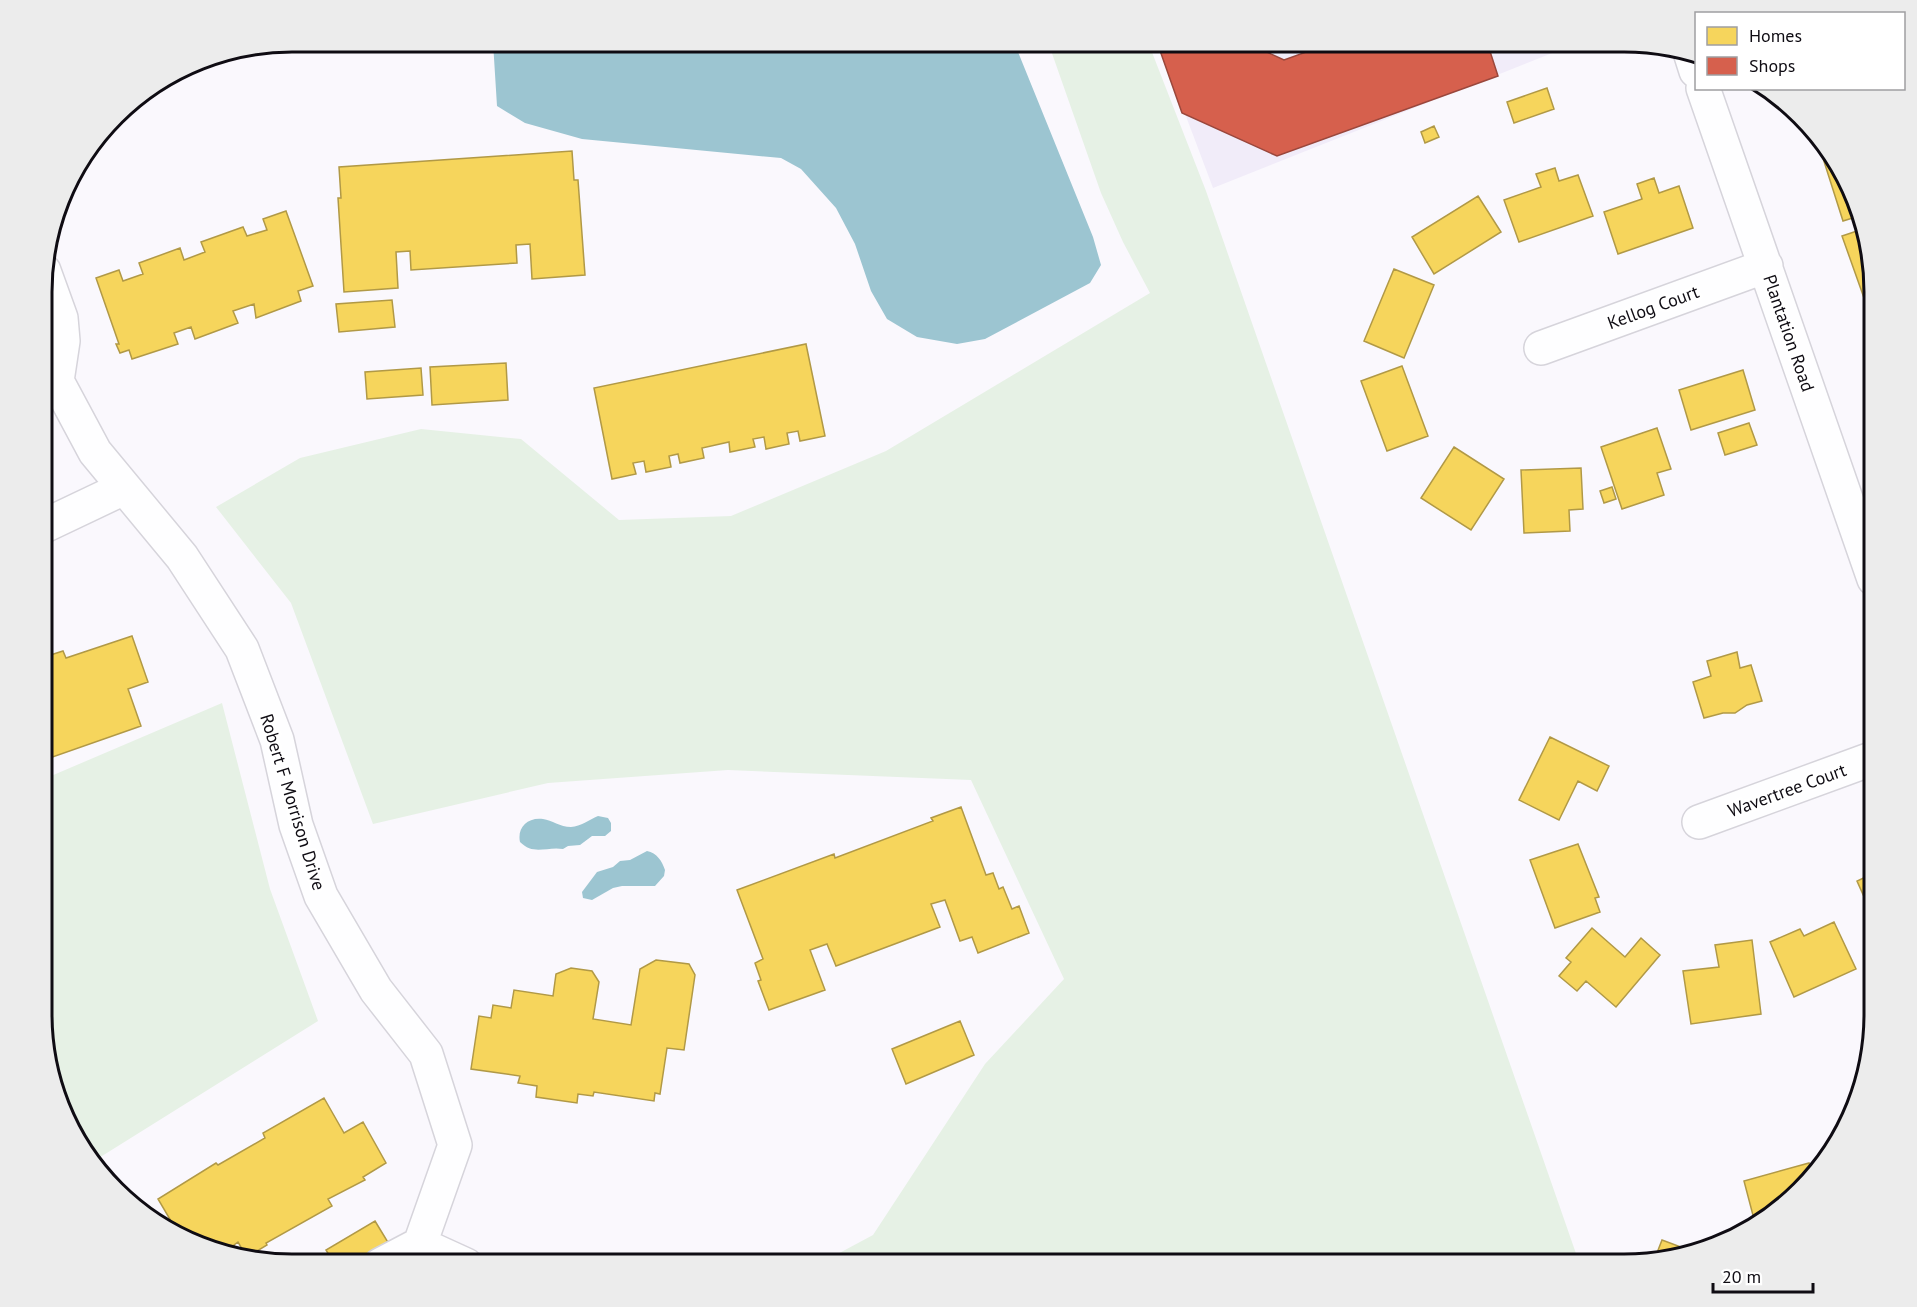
<svg xmlns="http://www.w3.org/2000/svg" width="1917" height="1307" font-family="'PT Sans',sans-serif">
<style>
.built{fill:#f1ecf9}
.green{fill:#e6f1e5}
.water{fill:#9cc5d1}
.homes{fill:#f6d55c;stroke:#b19946;stroke-width:1.5}
.shops{fill:#d6604d;stroke:#9a473c;stroke-width:1.5}
.lines{fill:none;stroke-linecap:round;stroke-linejoin:round}
.minor-casing{stroke:#d6d4db;stroke-width:36}
.minor{stroke:#fefeff;stroke-width:33}
.labels{text-anchor:middle;dominant-baseline:central;stroke-width:6;stroke-linejoin:round;paint-order:stroke}
.street-label{font-size:18px;fill:#0f0c13;stroke:#fff}
.rim{fill:none;stroke:#0f0c13;stroke-width:3}
</style>
<rect width="100%" height="100%" fill="#faf8fd"/>
<path class="built" d="M 1158,42 L 1580,42 L 1213,188 Z"/>
<path class="green" d="M 1048,42 L 1148,42 L 1206,191 L 1580,1265 L 817,1265 L 873,1235 L 985,1064 L 1064,979 L 971,780 L 728,770 L 548,783 L 373,824 L 291,603 L 216,507 L 300,458 L 421,429 L 521,439 L 619,520 L 731,516 L 886,451 L 1150,293 L 1123,242 L 1101,193 Z
M 222,703 L 270,889 L 318,1021 L 94,1161 L 75,1139 L 44,1047 L 44,779 Z"/>
<path class="water" d="M 493,42 L 1014,42 L 1093,237 L 1101,265 L 1090,283 L 985,339 L 957,344 L 917,337 L 887,319 L 871,291 L 855,244 L 836,208 L 801,169 L 781,158 L 582,139 L 525,123 L 497,106 Z
M 598,816 L 608,818 L 611,823 L 611,831 L 605,836 L 592,836 L 580,845 L 568,846 L 563,849 C 547,846 534,856 520,842 C 517,828 527,817 543,819 C 552,820 560,827 571,827 C 581,826 589,820 598,816 Z
M 647,851 C 657,853 662,861 665,870 L 664,876 L 655,886 L 622,886 L 613,888 L 592,900 L 583,898 L 582,892 L 597,872 L 613,867 L 620,861 L 630,860 Z"/>
<path class="homes" d="M 1547,88 L 1554,109 L 1514,123 L 1507,102 Z
M 1434,126 L 1439,137 L 1425,143 L 1421,132 Z
M 1826,150 L 1842,168 L 1856,217 L 1843,221 L 1821,152 Z
M 572,151 L 574,180 L 578,180 L 585,275 L 532,279 L 530,244 L 516,245 L 517,263 L 411,270 L 410,251 L 396,252 L 398,288 L 344,292 L 338,198 L 341,198 L 339,167 Z
M 1555,168 L 1559,181 L 1578,175 L 1593,216 L 1519,242 L 1504,200 L 1541,187 L 1536,174 Z
M 1654,178 L 1659,193 L 1679,186 L 1693,228 L 1618,254 L 1604,212 L 1642,199 L 1637,184 Z
M 1478,196 L 1501,232 L 1434,274 L 1412,237 Z
M 286,211 L 313,286 L 298,291 L 301,301 L 256,318 L 254,304 L 233,311 L 238,323 L 195,339 L 191,327 L 174,333 L 178,344 L 132,359 L 129,350 L 120,353 L 116,344 L 119,344 L 96,278 L 119,270 L 123,281 L 143,274 L 139,263 L 180,248 L 184,260 L 205,252 L 201,242 L 243,227 L 247,236 L 267,230 L 263,219 Z
M 1860,230 L 1874,277 L 1874,310 L 1869,312 L 1842,236 Z
M 1394,269 L 1434,285 L 1404,358 L 1364,341 Z
M 392,300 L 395,327 L 339,332 L 336,304 Z
M 806,344 L 825,436 L 800,441 L 798,431 L 787,433 L 789,444 L 766,449 L 764,437 L 753,439 L 755,447 L 730,452 L 729,442 L 702,448 L 704,458 L 680,463 L 678,454 L 669,456 L 671,467 L 646,472 L 644,461 L 633,463 L 636,474 L 612,479 L 594,388 Z
M 506,363 L 508,400 L 432,405 L 430,367 Z
M 1402,366 L 1428,436 L 1387,451 L 1361,381 Z
M 421,368 L 423,395 L 367,399 L 365,372 Z
M 1743,370 L 1755,410 L 1691,430 L 1679,390 Z
M 1749,423 L 1757,445 L 1725,455 L 1718,433 Z
M 1657,428 L 1671,469 L 1657,473 L 1664,495 L 1622,509 L 1601,447 Z
M 1454,447 L 1504,479 L 1471,530 L 1421,498 Z
M 1581,468 L 1583,509 L 1569,510 L 1570,531 L 1524,533 L 1521,470 Z
M 1612,487 L 1616,499 L 1604,503 L 1600,491 Z
M 132,636 L 148,682 L 128,689 L 141,726 L 44,760 L 44,657 L 63,651 L 66,658 Z
M 1737,652 L 1740,668 L 1751,665 L 1762,701 L 1747,705 L 1735,713 L 1723,713 L 1704,718 L 1693,682 L 1711,676 L 1707,661 Z
M 1550,737 L 1609,766 L 1597,791 L 1578,781 L 1559,820 L 1519,800 Z
M 961,807 L 986,875 L 993,873 L 999,889 L 1003,887 L 1012,909 L 1019,906 L 1029,933 L 978,953 L 972,937 L 960,941 L 945,900 L 931,904 L 940,927 L 836,966 L 827,944 L 810,950 L 825,990 L 769,1010 L 758,981 L 761,980 L 755,963 L 763,959 L 737,890 L 834,854 L 835,858 L 933,821 L 931,818 Z
M 1578,844 L 1599,897 L 1595,898 L 1600,912 L 1555,928 L 1530,860 Z
M 1874,873 L 1874,919 L 1857,881 Z
M 1834,922 L 1856,969 L 1794,997 L 1770,942 L 1800,929 L 1804,936 Z
M 1592,928 L 1625,957 L 1641,938 L 1660,955 L 1616,1007 L 1586,981 L 1577,991 L 1559,976 L 1571,962 L 1566,958 Z
M 1752,940 L 1761,1014 L 1691,1024 L 1683,971 L 1719,967 L 1715,945 Z
M 656,960 L 689,964 L 695,975 L 684,1050 L 667,1048 L 660,1094 L 655,1093 L 654,1101 L 594,1092 L 593,1096 L 578,1094 L 577,1103 L 536,1097 L 537,1086 L 518,1083 L 520,1076 L 471,1069 L 479,1016 L 491,1018 L 493,1005 L 511,1008 L 514,990 L 553,996 L 556,974 L 571,968 L 592,971 L 599,982 L 593,1019 L 631,1025 L 640,969 Z
M 960,1021 L 974,1055 L 906,1084 L 892,1049 Z
M 324,1098 L 344,1133 L 363,1122 L 386,1163 L 363,1177 L 365,1180 L 328,1199 L 332,1206 L 266,1243 L 267,1245 L 247,1257 L 238,1242 L 234,1245 L 238,1253 L 233,1256 L 212,1252 L 178,1233 L 158,1199 L 216,1163 L 218,1165 L 265,1138 L 263,1133 Z
M 1809,1163 L 1812,1176 L 1755,1223 L 1744,1181 Z
M 375,1221 L 389,1244 L 355,1265 L 335,1265 L 326,1250 Z
M 1662,1240 L 1689,1250 L 1655,1258 Z"/>
<path class="shops" d="M 1157,42 L 1253,42 L 1254,46 L 1284,60 L 1334,42 L 1487,42 L 1498,76 L 1277,156 L 1182,113 Z"/>
<g class="lines">
<g class="minor-casing">
<path id="minor" d="M 1690,52 L 1696,71
M 1703,88 L 1874,579
M 44,271 L 61,318 L 63,341 L 57,381
M 1541,348 L 1766,266
M 44,366 L 57,381 L 95,452 L 182,557 L 242,649 L 277,740 L 296,825 L 321,896 L 376,990 L 426,1054 L 455,1145 L 420,1244
M 44,526 L 124,488
M 1699,822 L 1874,758
M 420,1244 L 466,1265
M 380,1265 L 420,1244"/>
</g>
<use href="#minor" class="minor"/>
</g>
<g class="labels">
<g class="street-label">
<text transform="translate(1653 307) rotate(-20)">Kellog Court</text>
<text transform="translate(1789 333) rotate(71)">Plantation Road</text>
<text transform="translate(1787 790) rotate(-20)">Wavertree Court</text>
<text transform="translate(293 802) rotate(73)">Robert F Morrison Drive</text>
</g>
</g>
<path d="M0 0H1917V1307H0ZM292 52H1624A240 240 0 0 1 1864 292V1014A240 240 0 0 1 1624 1254H292A240 240 0 0 1 52 1014V292A240 240 0 0 1 292 52Z" fill="#ececec" fill-rule="evenodd"/>
<path class="rim" d="M292 52H1624A240 240 0 0 1 1864 292V1014A240 240 0 0 1 1624 1254H292A240 240 0 0 1 52 1014V292A240 240 0 0 1 292 52Z"/>
<rect x="1695" y="12" width="210" height="78" fill="#ffffff" stroke="#9f9ea1" stroke-width="1.5"/>
<rect x="1707" y="27" width="30" height="18" fill="#f6d55c" stroke="#9f9ea1" stroke-width="1.5"/>
<text x="1749" y="42" font-size="18" fill="#0f0c13">Homes</text>
<rect x="1707" y="57" width="30" height="18" fill="#d6604d" stroke="#9f9ea1" stroke-width="1.5"/>
<text x="1749" y="72" font-size="18" fill="#0f0c13">Shops</text>
<path d="M1713 1283v9h100v-9" fill="none" stroke="#0f0c13" stroke-width="3"/>
<text x="1722" y="1283" font-size="18" fill="#0f0c13" stroke="#ffffff" stroke-width="4.5" paint-order="stroke">20 m</text>
</svg>
